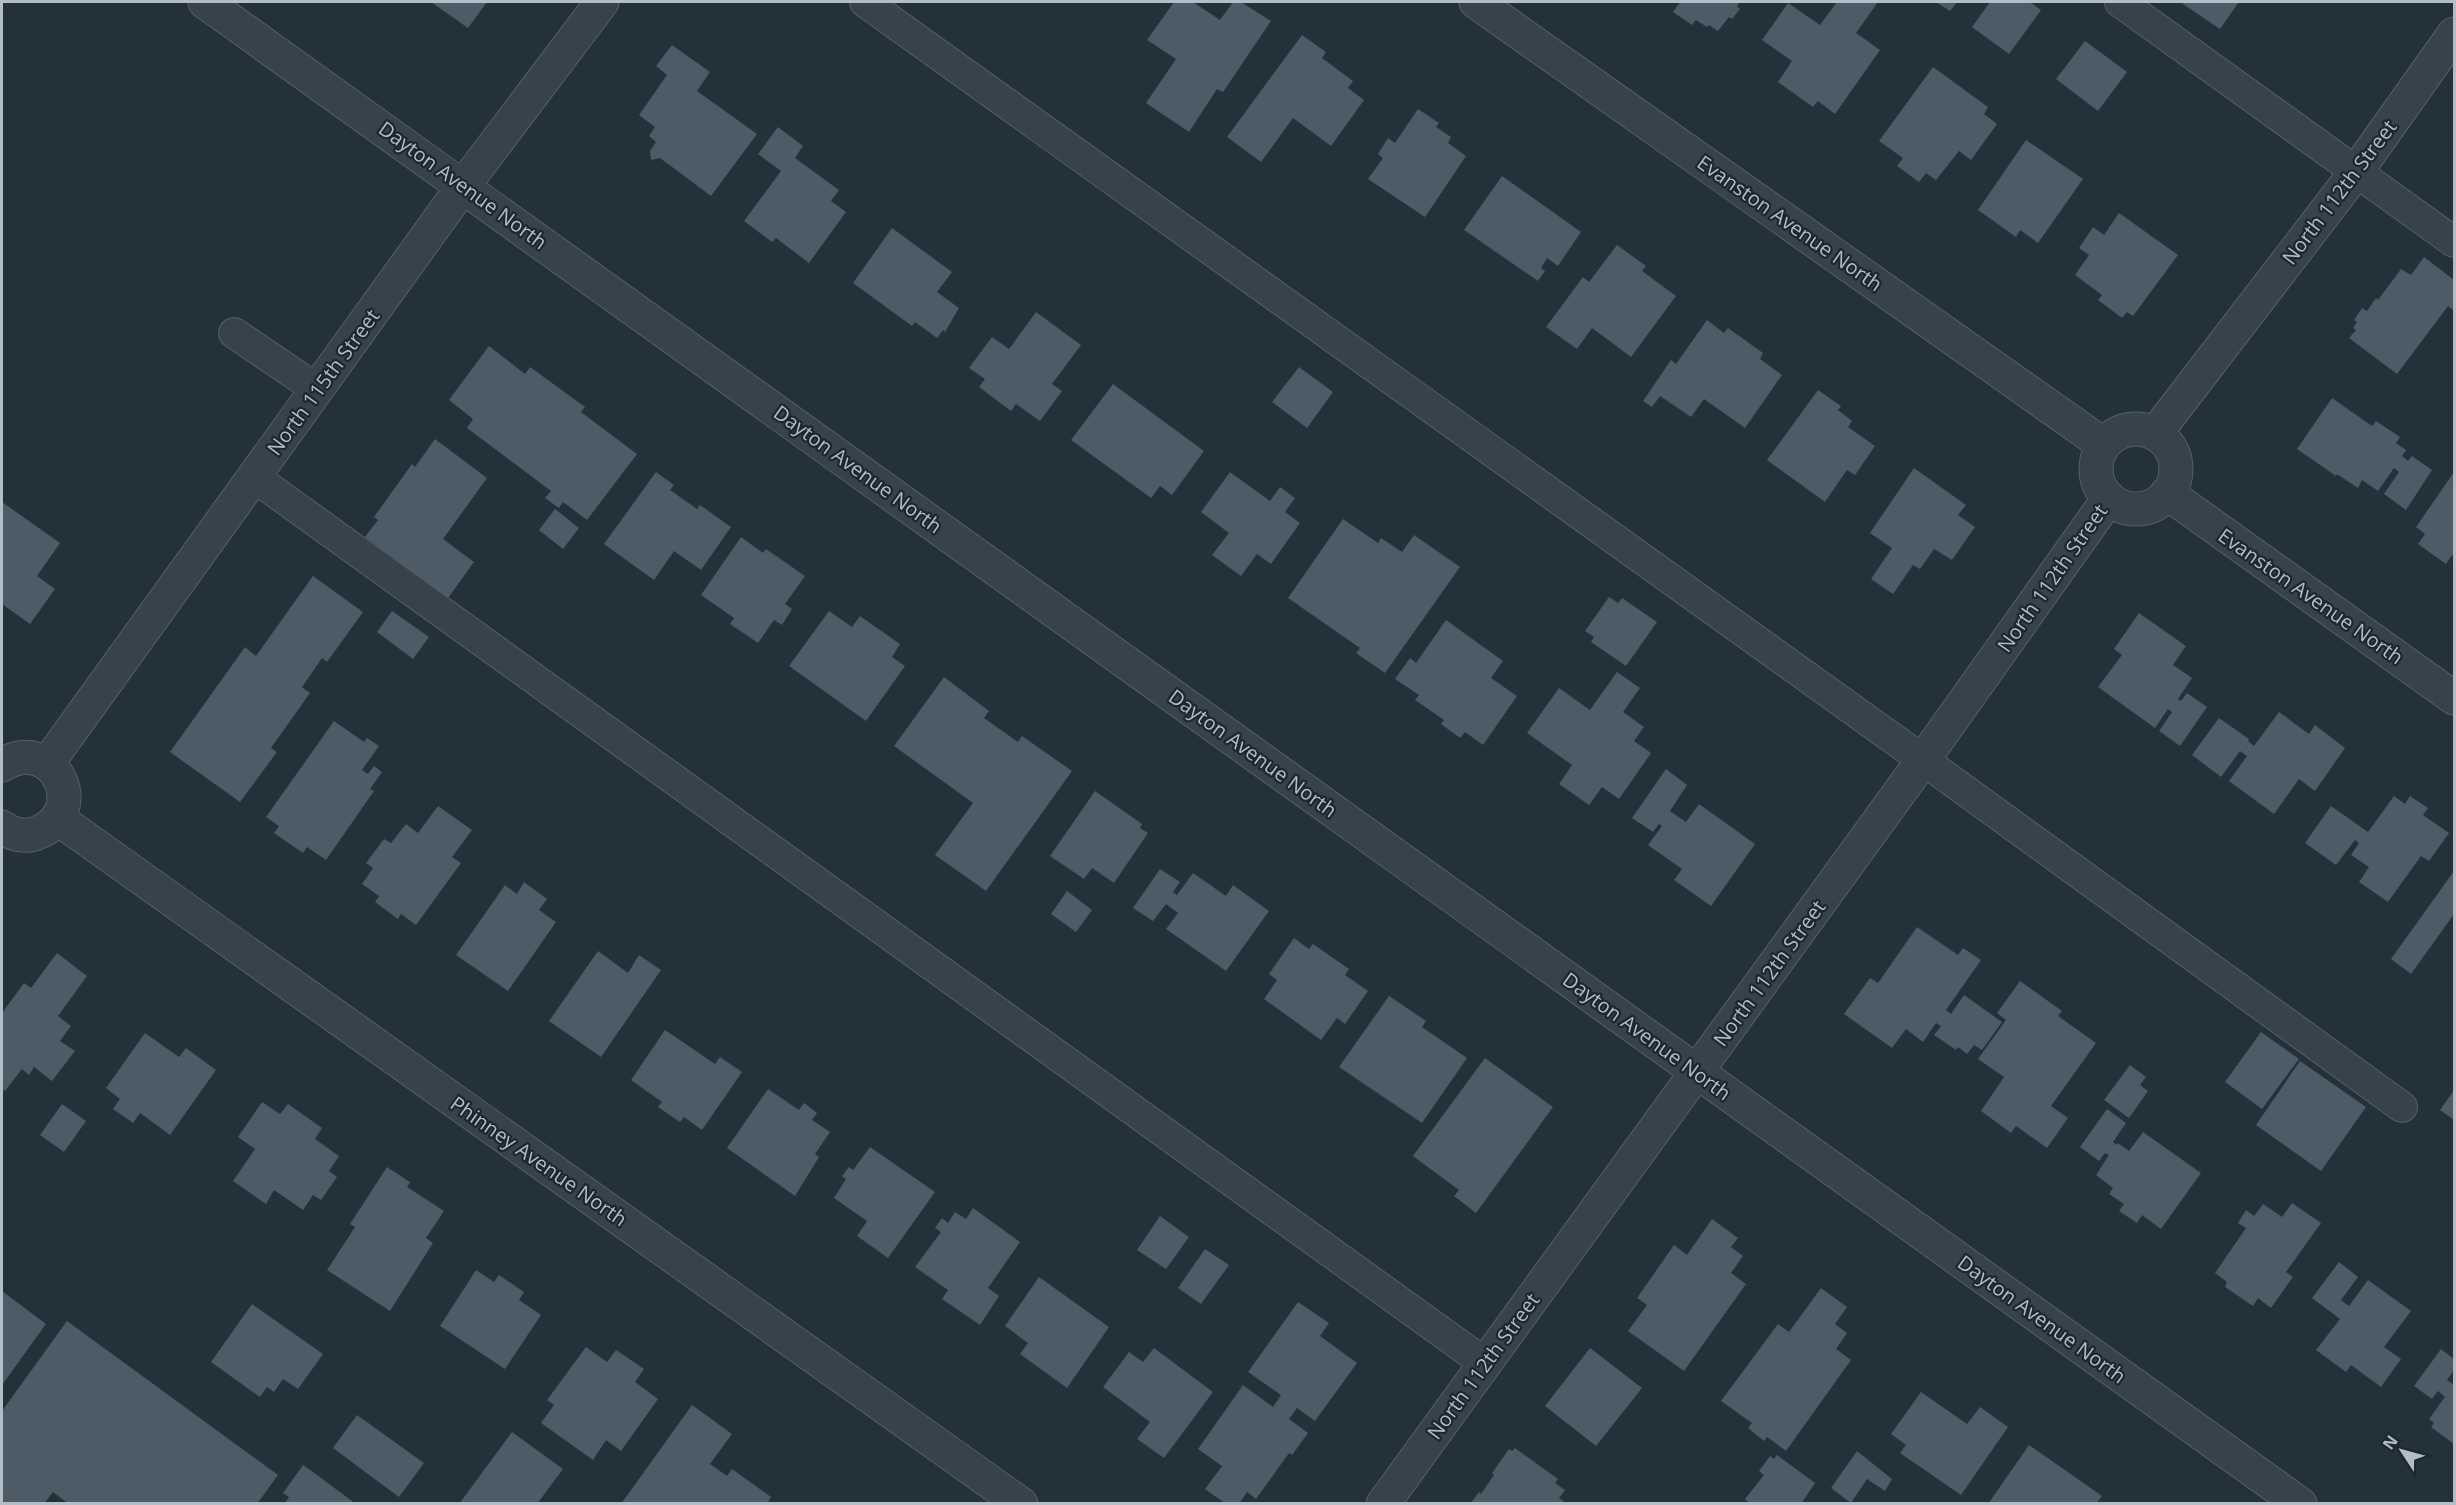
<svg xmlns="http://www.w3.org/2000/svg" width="2456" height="1505" font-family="'Open Sans',sans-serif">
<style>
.building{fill:#4c5b65}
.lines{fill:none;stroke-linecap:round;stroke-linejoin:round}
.service-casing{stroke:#556068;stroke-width:32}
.minor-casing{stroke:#556068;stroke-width:35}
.tertiary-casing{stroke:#556068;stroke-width:35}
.service{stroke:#37424b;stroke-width:30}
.minor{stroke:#37424b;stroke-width:33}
.tertiary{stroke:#37424b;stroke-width:33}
.labels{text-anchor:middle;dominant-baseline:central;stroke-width:4.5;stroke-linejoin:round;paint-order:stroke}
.street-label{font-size:20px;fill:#b2bdc6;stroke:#1c272f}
</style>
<rect width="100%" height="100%" fill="#23313a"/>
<path class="building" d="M 431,2 L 487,2 L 468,28 Z
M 1174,2 L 1193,2 L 1220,20 L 1233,2 L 1241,2 L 1271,21 L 1223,92 L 1217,89 L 1189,132 L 1146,103 L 1176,59 L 1147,40 Z
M 1680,2 L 1740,2 L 1737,6 L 1740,9 L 1732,19 L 1729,17 L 1718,31 L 1709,25 L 1707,27 L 1696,20 L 1692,25 L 1673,12 Z
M 1837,2 L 1878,2 L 1856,33 L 1880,50 L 1835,114 L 1818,101 L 1813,107 L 1778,82 L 1792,61 L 1762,40 L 1788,3 L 1820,25 Z
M 1936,2 L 1957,2 L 1950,11 Z
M 1990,2 L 2030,2 L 2041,10 L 2009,54 L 1972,27 Z
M 2180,2 L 2239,2 L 2220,29 Z
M 1302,35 L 1326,52 L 1322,58 L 1353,81 L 1348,88 L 1364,100 L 1331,146 L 1293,118 L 1261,162 L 1227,137 Z
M 2085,41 L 2127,72 L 2098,111 L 2056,79 Z
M 672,45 L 710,72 L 697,91 L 757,134 L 711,196 L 660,158 L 651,160 L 650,151 L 656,142 L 649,136 L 655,127 L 639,115 L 667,75 L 656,66 Z
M 1933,67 L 1988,107 L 1984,114 L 1997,124 L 1971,160 L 1959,151 L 1936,180 L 1926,173 L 1919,182 L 1897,166 L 1903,158 L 1879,141 Z
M 1418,109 L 1439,123 L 1436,127 L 1451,137 L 1448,143 L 1466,156 L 1425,217 L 1368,179 L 1383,158 L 1378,154 L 1388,138 L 1395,143 Z
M 778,127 L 803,146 L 795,158 L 839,190 L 831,201 L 846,212 L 809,263 L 776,238 L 772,242 L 744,221 L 781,171 L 758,154 Z
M 2026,140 L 2083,179 L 2038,243 L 2020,230 L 2016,237 L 1978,210 Z
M 1502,176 L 1581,232 L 1558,266 L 1547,258 L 1541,268 L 1545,271 L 1538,281 L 1464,230 Z
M 2119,213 L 2178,255 L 2133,316 L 2127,312 L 2122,318 L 2098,300 L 2102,295 L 2075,275 L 2089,255 L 2079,248 L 2093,227 L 2104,235 Z
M 892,228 L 952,272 L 937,292 L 959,308 L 945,332 L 943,330 L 937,338 L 915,322 L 912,326 L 853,283 Z
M 1617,245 L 1646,266 L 1642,271 L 1676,296 L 1631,357 L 1592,328 L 1577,349 L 1546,327 L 1583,277 L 1589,282 Z
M 2424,257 L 2454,280 L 2454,311 L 2448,306 L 2397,374 L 2349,338 L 2356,330 L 2353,328 L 2357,322 L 2354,320 L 2362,308 L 2367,311 L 2376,298 L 2378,300 L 2401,269 L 2411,275 Z
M 1036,312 L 1081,345 L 1052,384 L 1062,391 L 1040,421 L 1016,404 L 1011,411 L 979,387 L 985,379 L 969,368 L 992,337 L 1009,349 Z
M 1707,320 L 1724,333 L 1728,328 L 1763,353 L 1760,359 L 1782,375 L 1745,428 L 1704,399 L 1691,417 L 1660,396 L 1652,407 L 1643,401 L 1671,360 L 1676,364 Z
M 489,346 L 525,374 L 530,367 L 585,407 L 581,412 L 637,454 L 587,520 L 563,502 L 559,508 L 545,498 L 551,491 L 467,428 L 473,419 L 449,400 Z
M 1299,367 L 1333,392 L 1307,428 L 1272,402 Z
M 1113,384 L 1204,451 L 1172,495 L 1160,486 L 1151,498 L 1071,440 Z
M 1818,390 L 1841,406 L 1838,410 L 1852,421 L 1848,427 L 1875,446 L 1855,475 L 1847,470 L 1825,502 L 1767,460 Z
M 2332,398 L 2372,426 L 2376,421 L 2400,437 L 2396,443 L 2406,450 L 2402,456 L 2408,461 L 2412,456 L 2432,470 L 2406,510 L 2384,494 L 2399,472 L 2394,468 L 2378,491 L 2362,480 L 2358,488 L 2337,474 L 2336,476 L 2297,449 Z
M 435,439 L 487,478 L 443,539 L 474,562 L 448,598 L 365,537 L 378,520 L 374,517 L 412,464 L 415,467 Z
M 1914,468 L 1966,505 L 1958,515 L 1975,527 L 1952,560 L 1934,549 L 1920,569 L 1913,565 L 1893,594 L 1871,579 L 1892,548 L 1870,533 Z
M 656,472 L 674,485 L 670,490 L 697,509 L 700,505 L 731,527 L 701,570 L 674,551 L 654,580 L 604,544 Z
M 1230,472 L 1270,501 L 1280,487 L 1295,498 L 1285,512 L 1300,523 L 1271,564 L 1257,554 L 1241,576 L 1212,555 L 1229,533 L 1201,512 Z
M 2454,472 L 2454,557 L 2452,555 L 2446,564 L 2418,544 L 2425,534 L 2416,527 Z
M 2,502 L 60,543 L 37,576 L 55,589 L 30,624 L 2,604 Z
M 555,509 L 579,528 L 563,549 L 539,530 Z
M 1343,519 L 1378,543 L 1381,538 L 1402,552 L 1414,535 L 1460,567 L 1385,673 L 1356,653 L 1360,648 L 1288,598 Z
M 741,537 L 763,553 L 766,549 L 805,576 L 785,604 L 792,609 L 782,625 L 774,620 L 758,643 L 730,624 L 734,618 L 701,595 Z
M 313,576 L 363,612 L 327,662 L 322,658 L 302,687 L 310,693 L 271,748 L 277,752 L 240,802 L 170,752 L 245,647 L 256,656 Z
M 1609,597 L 1618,603 L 1622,598 L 1657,622 L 1626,666 L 1591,642 L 1594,637 L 1585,631 Z
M 392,611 L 429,637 L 413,659 L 377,632 Z
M 829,611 L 852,627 L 860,616 L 900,644 L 892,657 L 905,666 L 866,721 L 789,666 Z
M 2139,613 L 2186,646 L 2173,665 L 2192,678 L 2178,699 L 2181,701 L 2187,693 L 2207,707 L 2180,746 L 2159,731 L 2172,712 L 2168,709 L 2155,728 L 2098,687 L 2122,655 L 2114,649 Z
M 1446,620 L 1503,661 L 1491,678 L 1517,696 L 1483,745 L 1465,732 L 1460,738 L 1441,724 L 1444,720 L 1415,700 L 1419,695 L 1395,679 L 1410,658 L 1416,663 Z
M 1617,672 L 1640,688 L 1623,712 L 1644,727 L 1634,741 L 1651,753 L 1619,799 L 1602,787 L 1589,805 L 1559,784 L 1572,765 L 1527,733 L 1559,688 L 1590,710 Z
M 944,677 L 989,711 L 984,718 L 1018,742 L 1022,736 L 1072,771 L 986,891 L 935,855 L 973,803 L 894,746 Z
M 2279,712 L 2309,734 L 2315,725 L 2345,748 L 2315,791 L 2299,779 L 2274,814 L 2229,781 L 2247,756 L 2240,751 L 2221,777 L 2192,755 L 2219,718 L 2249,739 L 2248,741 L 2254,746 Z
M 334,721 L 364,742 L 367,738 L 379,746 L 362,770 L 368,774 L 374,766 L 382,772 L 370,789 L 374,791 L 326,860 L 307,847 L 303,853 L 274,833 L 279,826 L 266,817 Z
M 1666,769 L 1687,785 L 1670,811 L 1686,822 L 1699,804 L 1755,844 L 1711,906 L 1674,880 L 1682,869 L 1648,845 L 1662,826 L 1659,824 L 1653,832 L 1632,818 Z
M 1095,791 L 1142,824 L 1140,828 L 1148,833 L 1114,883 L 1092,868 L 1084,879 L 1050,856 Z
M 2394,796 L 2405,804 L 2410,796 L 2428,808 L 2423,815 L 2449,833 L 2429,861 L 2421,856 L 2388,902 L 2359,882 L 2369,867 L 2351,855 L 2359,843 L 2355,840 L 2336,865 L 2305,843 L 2331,806 L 2368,832 Z
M 438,806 L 472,830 L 452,857 L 461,863 L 416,925 L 401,914 L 398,919 L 375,902 L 379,896 L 362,884 L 373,868 L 366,863 L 384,839 L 391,843 L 406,824 L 418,833 Z
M 1160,869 L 1180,882 L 1173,892 L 1177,895 L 1193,873 L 1226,896 L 1233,885 L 1269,911 L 1226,971 L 1166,929 L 1178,913 L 1166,904 L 1153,921 L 1133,908 Z
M 2454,871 L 2454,914 L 2411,974 L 2391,959 Z
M 524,882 L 547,899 L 539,910 L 556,922 L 508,991 L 456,955 L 505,885 L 517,894 Z
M 1067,891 L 1092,910 L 1076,932 L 1051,914 Z
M 1917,927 L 1958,955 L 1963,948 L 1981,960 L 1946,1010 L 1951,1014 L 1964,995 L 2002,1022 L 1982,1050 L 1974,1045 L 1967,1054 L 1958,1047 L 1956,1050 L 1934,1035 L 1941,1026 L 1936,1023 L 1923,1042 L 1906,1029 L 1892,1048 L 1844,1014 L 1870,978 L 1878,983 Z
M 1294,938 L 1309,949 L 1313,944 L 1349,969 L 1345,975 L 1368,991 L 1345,1024 L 1337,1018 L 1321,1040 L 1264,999 L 1277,980 L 1269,974 Z
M 598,951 L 628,973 L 639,955 L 661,970 L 601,1057 L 549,1021 Z
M 57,953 L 87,976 L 58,1016 L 71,1026 L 60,1041 L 75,1051 L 52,1081 L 34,1067 L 29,1075 L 22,1069 L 5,1091 L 2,1088 L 2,1013 L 24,983 L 31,988 Z
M 2020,981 L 2062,1011 L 2058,1016 L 2096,1043 L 2051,1106 L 2068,1118 L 2047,1148 L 2016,1126 L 2011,1133 L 1981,1111 L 2004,1077 L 1978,1059 L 2006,1020 L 1997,1013 Z
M 1389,996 L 1426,1021 L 1422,1027 L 1467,1058 L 1422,1123 L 1339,1067 Z
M 665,1030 L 715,1064 L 720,1057 L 742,1072 L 702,1130 L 684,1117 L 680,1122 L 658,1107 L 662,1102 L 631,1080 Z
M 2261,1032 L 2299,1059 L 2262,1109 L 2225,1082 Z
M 145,1033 L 179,1057 L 186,1048 L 216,1070 L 170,1135 L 140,1113 L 133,1123 L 113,1109 L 120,1099 L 106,1088 Z
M 1485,1058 L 1553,1107 L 1476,1213 L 1454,1196 L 1459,1190 L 1413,1156 Z
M 2300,1061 L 2366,1107 L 2321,1171 L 2256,1125 Z
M 2130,1065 L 2146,1077 L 2140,1085 L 2148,1091 L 2129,1118 L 2104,1100 Z
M 768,1089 L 799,1110 L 804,1103 L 817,1113 L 812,1120 L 830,1132 L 815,1154 L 819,1157 L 795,1196 L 727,1148 Z
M 2454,1090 L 2454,1120 L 2440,1110 Z
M 262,1102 L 280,1114 L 288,1104 L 322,1128 L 315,1139 L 339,1156 L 329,1171 L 337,1177 L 321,1200 L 313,1195 L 303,1210 L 274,1190 L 266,1204 L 233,1181 L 255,1149 L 238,1137 Z
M 62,1104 L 86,1121 L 64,1152 L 40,1135 Z
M 2107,1109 L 2126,1123 L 2113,1142 L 2117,1145 L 2118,1143 L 2129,1151 L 2143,1132 L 2201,1173 L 2161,1229 L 2142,1215 L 2137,1223 L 2119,1211 L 2124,1204 L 2109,1194 L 2113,1188 L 2096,1175 L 2109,1155 L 2105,1153 L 2099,1161 L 2080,1147 Z
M 870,1147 L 935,1192 L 888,1258 L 857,1236 L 867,1221 L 834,1198 L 846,1179 L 842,1176 L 849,1167 L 853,1170 Z
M 387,1167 L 410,1182 L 407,1187 L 444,1211 L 426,1238 L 433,1243 L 390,1311 L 327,1270 L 355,1227 L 350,1224 Z
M 2292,1203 L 2321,1223 L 2286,1272 L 2293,1277 L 2271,1308 L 2258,1298 L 2253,1306 L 2225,1287 L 2227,1282 L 2215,1273 L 2246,1228 L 2238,1223 L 2246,1210 L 2254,1216 L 2263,1204 L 2282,1217 Z
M 973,1208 L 1020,1242 L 988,1288 L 999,1296 L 980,1325 L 942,1299 L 948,1290 L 915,1267 L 941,1232 L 935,1228 L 942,1218 L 948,1223 L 955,1212 L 966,1219 Z
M 1160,1216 L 1189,1237 L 1166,1269 L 1137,1250 Z
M 1712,1219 L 1738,1238 L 1731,1247 L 1743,1256 L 1731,1273 L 1746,1284 L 1684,1371 L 1628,1331 L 1647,1305 L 1637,1298 L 1674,1245 L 1687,1255 Z
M 1205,1249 L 1229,1265 L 1201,1304 L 1178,1288 Z
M 2339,1262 L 2358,1277 L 2341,1300 L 2349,1306 L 2368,1280 L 2411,1311 L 2384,1347 L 2401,1359 L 2381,1387 L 2351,1365 L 2346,1372 L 2316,1350 L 2340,1319 L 2312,1298 Z
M 476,1270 L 494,1282 L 499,1275 L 524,1292 L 519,1300 L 541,1315 L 505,1369 L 440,1326 Z
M 1039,1277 L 1109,1327 L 1067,1388 L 1020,1354 L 1028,1343 L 1005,1326 Z
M 1821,1288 L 1847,1307 L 1835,1324 L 1847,1333 L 1836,1349 L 1851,1360 L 1786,1451 L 1767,1437 L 1764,1441 L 1748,1428 L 1752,1423 L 1721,1401 L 1778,1324 L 1789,1332 Z
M 2,1291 L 46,1324 L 2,1385 Z
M 1298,1302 L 1329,1323 L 1320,1336 L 1357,1363 L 1315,1421 L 1297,1408 L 1289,1419 L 1308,1433 L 1292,1455 L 1289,1453 L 1256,1499 L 1247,1492 L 1239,1504 L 1226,1504 L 1205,1489 L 1222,1466 L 1198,1449 L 1243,1385 L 1273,1407 L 1281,1395 L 1248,1372 Z
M 252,1304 L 323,1354 L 298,1389 L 283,1379 L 274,1392 L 267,1387 L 260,1397 L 211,1362 Z
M 67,1321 L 278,1475 L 257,1504 L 69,1504 L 53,1492 L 44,1504 L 2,1504 L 2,1411 Z
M 586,1347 L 607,1362 L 616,1350 L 644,1369 L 635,1382 L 658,1399 L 621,1451 L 606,1440 L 593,1460 L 541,1423 L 554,1405 L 547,1400 Z
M 1154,1348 L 1213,1392 L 1164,1458 L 1137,1439 L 1150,1422 L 1103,1387 L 1129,1352 L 1143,1362 Z
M 1590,1348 L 1642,1388 L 1596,1446 L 1545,1406 Z
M 2441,1349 L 2454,1359 L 2454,1370 L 2447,1380 L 2454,1385 L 2454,1444 L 2431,1427 L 2434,1423 L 2429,1419 L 2445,1397 L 2438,1391 L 2432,1399 L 2414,1386 Z
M 1921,1392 L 1967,1424 L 1980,1407 L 2008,1427 L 1961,1495 L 1900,1453 L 1906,1445 L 1891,1434 Z
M 692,1405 L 732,1434 L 710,1464 L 727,1476 L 732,1469 L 771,1497 L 767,1504 L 621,1504 Z
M 357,1415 L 424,1463 L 399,1497 L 333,1448 Z
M 512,1432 L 563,1469 L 537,1504 L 459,1504 Z
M 2029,1445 L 2102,1496 L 2096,1504 L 1988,1504 Z
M 1515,1448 L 1558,1479 L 1555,1483 L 1565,1490 L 1559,1498 L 1567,1504 L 1470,1504 L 1479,1492 L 1481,1494 L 1494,1475 L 1492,1473 L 1509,1449 L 1512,1451 Z
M 1857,1451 L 1892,1479 L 1885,1491 L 1867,1479 L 1851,1503 L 1831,1488 Z
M 1777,1455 L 1815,1483 L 1801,1504 L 1750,1504 L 1745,1499 L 1764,1475 L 1759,1471 L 1770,1456 L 1774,1459 Z
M 303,1465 L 309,1469 L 356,1504 L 284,1504 L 289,1497 L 283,1493 Z"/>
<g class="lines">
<g class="service-casing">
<path id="service" d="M 865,2 L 1923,760 L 2402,1107
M 2120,2 L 2454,242
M 234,333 L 318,390
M 254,477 L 1486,1364"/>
</g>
<g class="minor-casing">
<path id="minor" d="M 1476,2 L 2104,445
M2096 469a40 40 0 1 1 80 0a40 40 0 1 1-80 0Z
M 2155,434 L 2356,172 L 2454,34
M 2167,493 L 2454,698
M 47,764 L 464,185 L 602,2
M 2,765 C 54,733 92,812 37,833 C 25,838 11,834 2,827
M 57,818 L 1021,1504
M 1383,1504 L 1923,760 L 2109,498"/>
</g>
<g class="tertiary-casing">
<path id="tertiary" d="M 205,2 L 2300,1504"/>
</g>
<use href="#service" class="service"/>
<use href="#minor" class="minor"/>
<use href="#tertiary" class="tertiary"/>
</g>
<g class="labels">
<g class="street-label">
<text transform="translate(463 185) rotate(36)">Dayton Avenue North</text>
<text transform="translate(2339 192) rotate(-53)">North 112th Street</text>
<text transform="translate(1790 223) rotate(35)">Evanston Avenue North</text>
<text transform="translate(323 382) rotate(-54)">North 115th Street</text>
<text transform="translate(858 469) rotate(36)">Dayton Avenue North</text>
<text transform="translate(2052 578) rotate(-55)">North 112th Street</text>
<text transform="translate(2311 596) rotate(35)">Evanston Avenue North</text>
<text transform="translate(1253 753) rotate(36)">Dayton Avenue North</text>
<text transform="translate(1769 973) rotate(-54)">North 112th Street</text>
<text transform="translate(1647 1036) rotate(36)">Dayton Avenue North</text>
<text transform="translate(539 1161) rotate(35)">Phinney Avenue North</text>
<text transform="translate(2042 1319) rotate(36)">Dayton Avenue North</text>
<text transform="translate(1483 1366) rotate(-54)">North 112th Street</text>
</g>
</g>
<rect width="2456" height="1505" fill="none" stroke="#b2bdc6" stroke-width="6"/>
<g transform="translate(2402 1451) rotate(306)" stroke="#1c272f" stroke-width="4.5" paint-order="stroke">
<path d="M0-4.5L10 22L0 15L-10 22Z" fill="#b2bdc6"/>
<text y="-9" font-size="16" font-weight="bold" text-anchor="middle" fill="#b2bdc6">N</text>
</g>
</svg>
